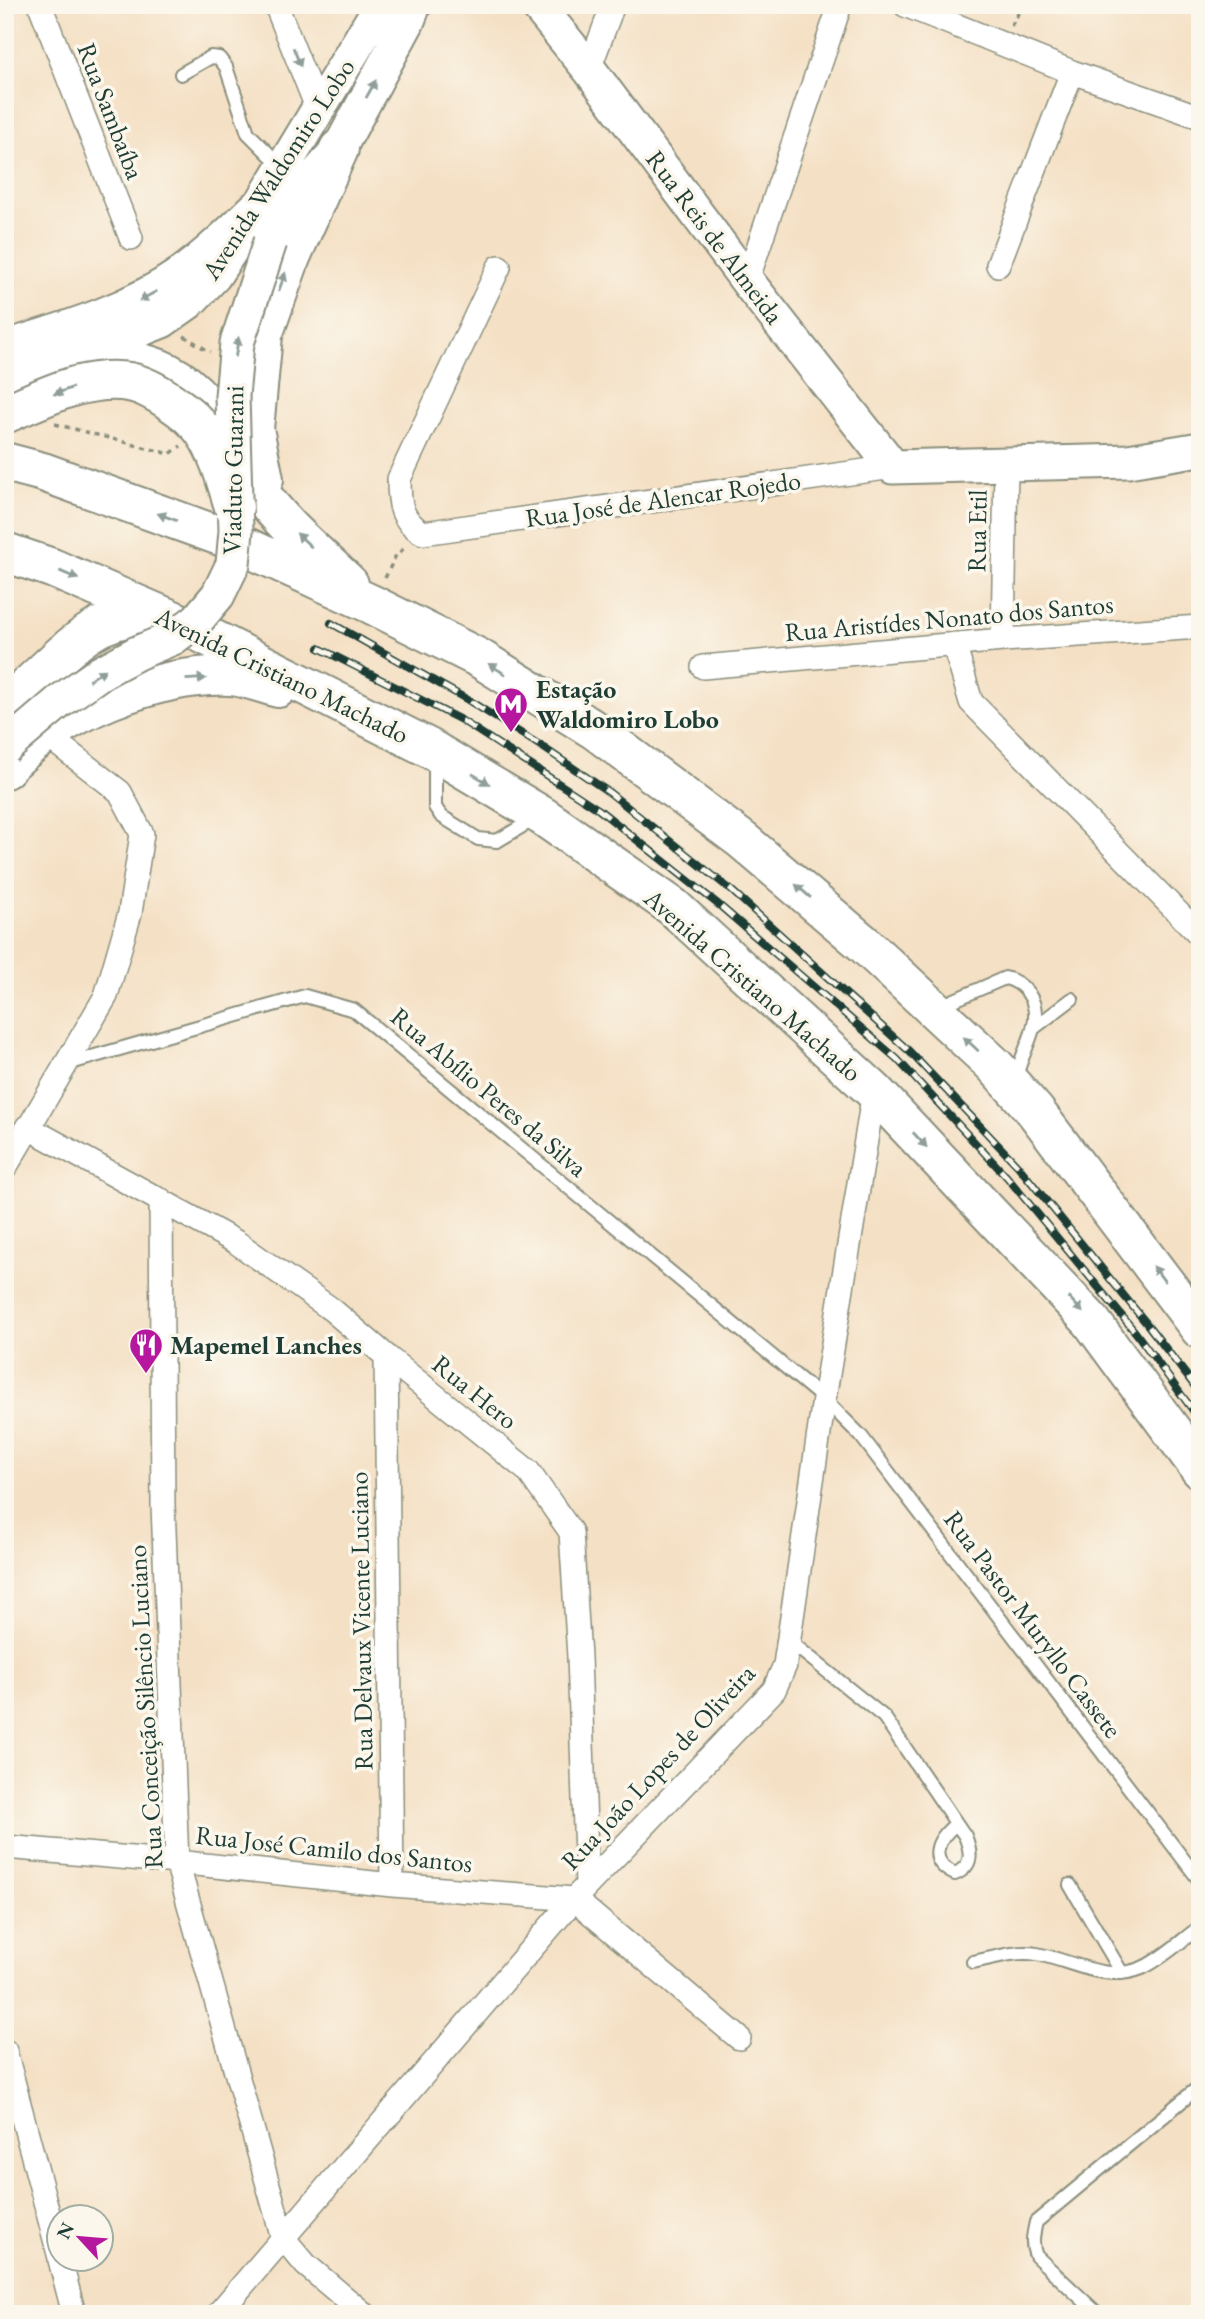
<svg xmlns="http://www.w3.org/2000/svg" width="1205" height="2319" font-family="'EB Garamond',serif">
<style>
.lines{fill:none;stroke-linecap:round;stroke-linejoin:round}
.lane-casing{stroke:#8a8e7c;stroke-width:16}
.street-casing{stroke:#8a8e7c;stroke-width:26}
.secondary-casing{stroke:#8a8e7c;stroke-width:37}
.highway-casing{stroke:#8a8e7c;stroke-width:42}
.path{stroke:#8a8e7c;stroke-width:3.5;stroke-dasharray:5 5;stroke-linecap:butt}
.lane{stroke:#fff;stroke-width:12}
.street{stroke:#fff;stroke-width:23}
.secondary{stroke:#fff;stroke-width:33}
.highway{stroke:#fff;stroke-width:38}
.rail-casing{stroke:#1f3d34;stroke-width:8}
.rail{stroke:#fbf7ec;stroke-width:5;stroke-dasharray:16;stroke-linecap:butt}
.secondary-bridge-casing{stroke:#8a8e7c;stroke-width:37;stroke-linecap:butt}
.highway-bridge-casing{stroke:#8a8e7c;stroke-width:42;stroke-linecap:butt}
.secondary-bridge{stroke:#fff;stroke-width:33}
.highway-bridge{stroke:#fff;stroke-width:38}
.oneway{fill:#8f9e9a}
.labels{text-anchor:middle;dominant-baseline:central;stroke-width:7;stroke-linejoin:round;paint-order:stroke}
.street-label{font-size:26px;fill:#1f3d34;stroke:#fbf7ec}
.poi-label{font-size:26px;font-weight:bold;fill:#1f3d34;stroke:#fbf7ec;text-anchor:start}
</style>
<rect width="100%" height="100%" fill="#fbf7ec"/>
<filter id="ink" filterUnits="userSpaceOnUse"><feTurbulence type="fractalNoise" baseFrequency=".0143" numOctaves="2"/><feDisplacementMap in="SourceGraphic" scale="14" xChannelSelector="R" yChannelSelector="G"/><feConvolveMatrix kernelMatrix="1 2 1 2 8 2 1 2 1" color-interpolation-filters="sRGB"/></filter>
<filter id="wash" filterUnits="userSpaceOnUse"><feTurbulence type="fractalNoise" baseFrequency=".00686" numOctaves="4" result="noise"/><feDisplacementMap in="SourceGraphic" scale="28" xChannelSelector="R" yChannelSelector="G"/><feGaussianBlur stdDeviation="1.57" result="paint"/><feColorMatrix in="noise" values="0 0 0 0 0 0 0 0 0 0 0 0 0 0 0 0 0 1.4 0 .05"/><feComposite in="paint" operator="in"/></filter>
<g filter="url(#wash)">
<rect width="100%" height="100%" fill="#f4e0c4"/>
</g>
<g filter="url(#ink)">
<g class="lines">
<g class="lane-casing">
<path id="lane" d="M 181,74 L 211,57 L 219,58 L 226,67 L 248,133 L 281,166
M 435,759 L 435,807 L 441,816 L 478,839 L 497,841 L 536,818
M 938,1007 L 1005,978 C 1014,980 1022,985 1028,993 C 1048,1021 1020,1050 1016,1079
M 1034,1028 L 1072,999
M 67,1064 L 305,996 L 354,1010 L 824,1399 L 861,1436 L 1200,1881
M 788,1640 L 884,1717 L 965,1836 C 972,1853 973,1866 955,1874 C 927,1861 936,1840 956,1824
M 1070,1885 L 1122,1973
M 973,1962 C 993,1958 1017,1950 1037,1954 C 1074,1961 1105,1983 1142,1968 C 1161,1960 1183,1939 1200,1927
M 1098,2314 L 1036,2256 C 1031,2244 1033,2235 1036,2222 L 1200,2086"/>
</g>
<g class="street-casing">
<path id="street" d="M 40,5 L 131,238
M 276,5 L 318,110
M 905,5 L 1072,72 L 1200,117
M 589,69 L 613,5
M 998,265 L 1072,72
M 499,267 L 399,479 C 399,503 400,520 423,533 L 893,467
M 747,281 L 840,5
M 1003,640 L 1006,465
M 954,644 L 971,702 L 1200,935
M 703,667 L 1003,640 L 1200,627
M 27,1127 L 236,1242 L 331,1309 L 386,1356 L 528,1471 L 571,1532 L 579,1657 L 587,1885
M 5,1168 L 106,996 L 130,913 L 142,834 L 120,792 L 45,734
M 161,1200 L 163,1505 L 177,1862 L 283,2238 L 306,2265 L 364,2314
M 386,1356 L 392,1885
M 5,1847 L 177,1862 L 392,1885 L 574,1899 L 739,2038
M 5,2051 L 60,2258
M 60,2260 L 74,2314
M 218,2314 L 574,1899 L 774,1690 L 785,1665 L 824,1399 L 874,1091"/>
</g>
<g class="secondary-casing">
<path id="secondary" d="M 537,5 L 589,69 L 747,281 L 893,467 L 1128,461 L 1200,449
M 270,242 L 304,189 L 339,149 L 407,23 L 414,5
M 5,376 L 59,361 L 117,339 L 162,321 L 189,302 L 214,276 L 258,209 L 381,5"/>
</g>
<g class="highway-casing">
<path id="highway" d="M 5,350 C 67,331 129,313 182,276 C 210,256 234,232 258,209
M 59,361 C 128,356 178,357 218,421 C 232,442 242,466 256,487 C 281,524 317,553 349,584
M 5,462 L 43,472 L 231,540 L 371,604 L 479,658 L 596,731 L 742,840 L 864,944 L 994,1065 L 1035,1111 L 1200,1329
M 264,479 L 254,429 L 263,335 L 291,257 L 339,149
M 5,552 L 52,568 L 187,626 L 429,748 L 544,817 L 673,907 L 874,1091 L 1091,1321 L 1200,1469
M 5,704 C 48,675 83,617 139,617 C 146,617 154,620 161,621
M 5,769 C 55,714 157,672 231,676 C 246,677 263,684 278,688"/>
</g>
<path class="path" d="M 1011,26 L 1023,5
M 184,336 L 210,352
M 55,424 L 170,454 L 181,446
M 385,578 L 396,555 L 406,547"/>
<use href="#lane" class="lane"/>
<use href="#street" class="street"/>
<use href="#secondary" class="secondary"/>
<use href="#highway" class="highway"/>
<g class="rail-casing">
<path id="rail" d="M 331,623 L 468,700 L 541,746 L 610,793 L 731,890 L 909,1051 L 1018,1166 L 1147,1324 L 1200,1393
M 319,648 L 461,720 L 598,809 L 719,905 L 897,1059 L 1007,1177 L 1136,1333 L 1200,1420"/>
</g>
<use href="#rail" class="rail"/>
<g class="secondary-bridge-casing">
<path id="secondary-bridge" d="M 5,748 L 59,702 L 100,673 L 137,653 L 173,638 L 197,620 L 218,595 L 233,564 L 236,531 L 232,396 L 237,343 L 270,242"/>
</g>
<g class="highway-bridge-casing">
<path id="highway-bridge" d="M 5,414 C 28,404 51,393 75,386 C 91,382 112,379 129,382 C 152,386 191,413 204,432 C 219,454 226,481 234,507"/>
</g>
<use href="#secondary-bridge" class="secondary-bridge"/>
<use href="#highway-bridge" class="highway-bridge"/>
</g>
<defs><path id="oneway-solid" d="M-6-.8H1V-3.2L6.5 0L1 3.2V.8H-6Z" transform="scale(1.75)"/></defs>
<g class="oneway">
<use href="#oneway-solid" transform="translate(297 57) rotate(68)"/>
<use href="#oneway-solid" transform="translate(371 89) rotate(-61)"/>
<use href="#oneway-solid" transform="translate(282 282) rotate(-70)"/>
<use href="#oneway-solid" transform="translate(148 296) rotate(152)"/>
<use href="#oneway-solid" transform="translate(237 347) rotate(-81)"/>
<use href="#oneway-solid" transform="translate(63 391) rotate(160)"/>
<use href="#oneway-solid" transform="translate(167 517) rotate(-160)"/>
<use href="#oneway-solid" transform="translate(304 540) rotate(-137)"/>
<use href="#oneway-solid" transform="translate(69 575) rotate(23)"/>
<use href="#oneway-solid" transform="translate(497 669) rotate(-148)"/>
<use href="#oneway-solid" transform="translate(97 675) rotate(-33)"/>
<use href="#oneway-solid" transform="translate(196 679) rotate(-3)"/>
<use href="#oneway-solid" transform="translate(481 779) rotate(31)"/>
<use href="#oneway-solid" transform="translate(803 891) rotate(-139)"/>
<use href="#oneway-solid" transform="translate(971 1044) rotate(-137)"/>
<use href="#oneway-solid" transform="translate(920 1140) rotate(47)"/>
<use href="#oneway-solid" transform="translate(1159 1274) rotate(-127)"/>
<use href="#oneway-solid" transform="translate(1076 1305) rotate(47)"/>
</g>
</g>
<defs>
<g id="metro-pin" transform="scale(1.75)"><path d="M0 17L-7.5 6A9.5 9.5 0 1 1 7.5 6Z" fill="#b5179e" stroke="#fbf7ec"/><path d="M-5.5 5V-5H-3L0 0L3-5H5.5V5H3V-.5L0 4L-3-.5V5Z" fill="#fff"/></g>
<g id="restaurant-pin" transform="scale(1.75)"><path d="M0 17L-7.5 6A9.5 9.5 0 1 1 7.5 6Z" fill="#b5179e" stroke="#fbf7ec"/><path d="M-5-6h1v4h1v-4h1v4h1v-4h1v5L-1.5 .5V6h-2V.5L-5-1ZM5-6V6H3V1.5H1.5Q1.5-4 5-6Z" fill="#fff"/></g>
</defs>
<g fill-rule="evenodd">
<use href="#metro-pin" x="511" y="704"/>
<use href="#restaurant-pin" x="146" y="1345"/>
</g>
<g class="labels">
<g class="street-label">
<text transform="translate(111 111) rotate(69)">Rua Sambaíba</text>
<text transform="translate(278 169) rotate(-57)">Avenida Waldomiro Lobo</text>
<text transform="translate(715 237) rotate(53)">Rua Reis de Almeida</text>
<text transform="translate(233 470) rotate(-89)">Viaduto Guarani</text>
<text transform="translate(663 499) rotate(-8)">Rua José de Alencar Rojedo</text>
<text transform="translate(977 531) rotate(-89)">Rua Etil</text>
<text transform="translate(949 618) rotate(-5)">Rua Aristídes Nonato dos Santos</text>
<text transform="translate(282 675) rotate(26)">Avenida Cristiano Machado</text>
<text transform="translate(753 985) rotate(41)">Avenida Cristiano Machado</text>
<text transform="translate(489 1092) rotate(40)">Rua Abílio Peres da Silva</text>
<text transform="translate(475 1392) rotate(39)">Rua Hero</text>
<text transform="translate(361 1621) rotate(-91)">Rua Delvaux Vicente Luciano</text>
<text transform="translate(1033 1624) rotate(53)">Rua Pastor Muryllo Cassete</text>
<text transform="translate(145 1707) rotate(-93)">Rua Conceição Silêncio Luciano</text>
<text transform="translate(658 1767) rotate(-47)">Rua João Lopes de Oliveira</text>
<text transform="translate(334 1849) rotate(6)">Rua José Camilo dos Santos</text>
</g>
<g class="poi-label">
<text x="536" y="689">Estação<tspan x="536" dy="30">Waldomiro Lobo</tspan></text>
<text x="170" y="1345">Mapemel Lanches</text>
</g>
</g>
<rect width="1205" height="2319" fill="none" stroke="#fbf7ec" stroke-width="28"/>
<g transform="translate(80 2238) rotate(296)"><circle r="33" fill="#fbf7ec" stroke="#a3ada2" stroke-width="2"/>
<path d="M0-5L12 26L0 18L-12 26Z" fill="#b5179e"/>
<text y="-10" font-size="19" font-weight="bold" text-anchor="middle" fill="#1f3d34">N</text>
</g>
</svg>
